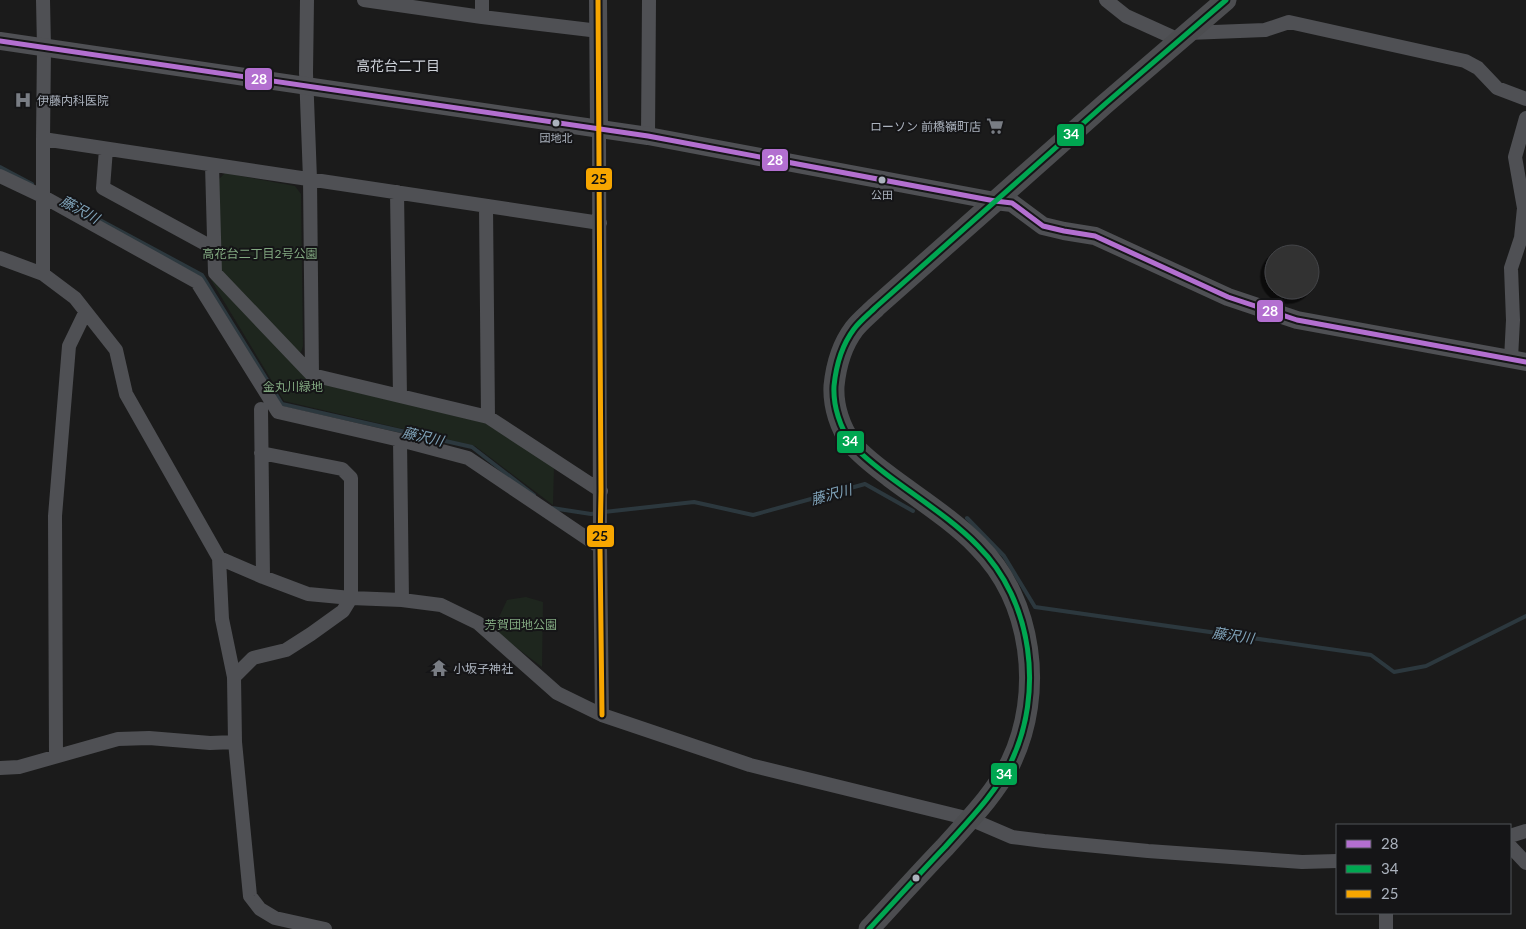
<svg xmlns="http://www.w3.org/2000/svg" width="1526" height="929" font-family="Lato,'Noto Sans JP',sans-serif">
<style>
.green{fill:#1e261e}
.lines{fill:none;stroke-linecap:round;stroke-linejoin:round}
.stream{stroke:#2c383e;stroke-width:4}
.building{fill:#333;stroke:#434447;filter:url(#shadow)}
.minor{stroke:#4f5054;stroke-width:14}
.tertiary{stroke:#4f5054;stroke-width:18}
.primary{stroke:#4c4d50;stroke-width:21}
.bus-1-casing{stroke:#151517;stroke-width:9}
.bus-2-casing{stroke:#151517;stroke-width:9}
.bus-3-casing{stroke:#151517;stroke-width:9}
.bus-1{stroke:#b36fd0;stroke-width:5}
.bus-2{stroke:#00a651;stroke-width:5}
.bus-3{stroke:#f7a600;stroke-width:5}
.bus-dot{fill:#abb2bd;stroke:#151517;stroke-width:2}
.labels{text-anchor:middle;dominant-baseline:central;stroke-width:4;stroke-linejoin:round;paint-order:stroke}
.bus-label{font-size:11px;fill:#abb2bd;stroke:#151517}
.poi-label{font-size:12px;fill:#abb2bd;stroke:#151517;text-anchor:start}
.park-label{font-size:12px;fill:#82a981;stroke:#151517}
.neighbourhood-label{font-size:14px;fill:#cdd1d8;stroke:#151517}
.water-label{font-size:14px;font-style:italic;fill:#80a4ba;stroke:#151517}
.line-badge{stroke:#151517;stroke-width:2}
.badge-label{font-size:14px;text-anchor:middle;font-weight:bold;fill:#fff}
.pale-badge-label{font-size:14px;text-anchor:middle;font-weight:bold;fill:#111}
</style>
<defs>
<filter id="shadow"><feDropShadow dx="-4.5" dy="4.5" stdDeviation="0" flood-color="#0009"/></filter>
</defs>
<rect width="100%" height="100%" fill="#1b1b1b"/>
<path class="green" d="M 225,173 L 295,186 L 301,194 L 303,346 L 301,352 L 296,351 L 220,272 L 219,265 L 219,179 Z
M 213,277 L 309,381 L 485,423 L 554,467 L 553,505 L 475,446 L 284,401 L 211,280 Z
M 526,597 L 543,602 L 542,667 L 493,630 L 507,600 Z"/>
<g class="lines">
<path class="stream" d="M 0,167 L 32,184
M 98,219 L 202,275 L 282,404 L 472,447 L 534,495
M 552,508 L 591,514 L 597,513
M 604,512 L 694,502 L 753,515 L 865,484 L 913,511
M 967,518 L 1004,556 L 1035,607 L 1371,655 L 1394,672 L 1426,666 L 1526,616"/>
</g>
<path class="building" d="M1265 272a27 27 0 1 1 54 0a27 27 0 1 1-54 0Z"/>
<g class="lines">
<path class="minor" d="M 307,0 L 306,73 L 310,179 L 312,375 L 488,417 L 601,491
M 364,0 L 482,17 L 599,31
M 482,0 L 482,17
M 1106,0 L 1126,16 L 1179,40
M 1188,33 L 1265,30 L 1289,22 L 1465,61 L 1478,68 L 1497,88 L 1526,99
M 599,129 L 600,547 L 602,715
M 648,136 L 649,0
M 43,139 L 600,223
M 106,149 L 103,188 L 215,249
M 212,165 L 215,273 L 312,375
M 0,176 L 42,196 L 197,282 L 278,412 L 400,440 L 468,458 L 600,547
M 397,192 L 400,396
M 486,206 L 488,417
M 0,258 L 43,274 L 75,298 L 116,350 L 126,394 L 219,558 L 222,619 L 234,677 L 235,742 L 250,896 L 260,909 L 275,918 L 325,929
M 43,274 L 43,139 L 44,47 L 43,0
M 1511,359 L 1513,320 L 1511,268 L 1521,238 L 1524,208 L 1515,157 L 1526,118
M 261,409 L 263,577
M 400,440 L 402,600
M 219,558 L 263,577 L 308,594 L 351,598 L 402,600 L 441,605 L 478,623 L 557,693 L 602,715 L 750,765 L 970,819 L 1012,837 L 1044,841 L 1148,851 L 1302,862 L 1337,861
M 234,677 L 253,658 L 286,650 L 311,634 L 343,611 L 351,598 L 351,478 L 342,469 L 261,453
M 56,756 L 55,516 L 69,346 L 85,313
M 0,768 L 19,767 L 118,739 L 149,738 L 210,743 L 235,742
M 1510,836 L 1526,831
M 1510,846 L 1526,863
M 1386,929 L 1386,913"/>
<path class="tertiary" d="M 598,0 L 599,129
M 0,41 L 648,136 L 995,201 L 1012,203 L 1043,226 L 1064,231 L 1095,236 L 1228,297 L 1297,320 L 1526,362"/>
<path class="primary" d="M 869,929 C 894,902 919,874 945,847 C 969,820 995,794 1011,762 C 1044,693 1033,601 978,546 C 954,521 918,498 890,477 C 877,467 863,457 852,444 C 840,428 833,406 834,386 C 836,366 842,345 854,329 C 860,321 869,314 876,307 L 1105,104 L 1226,0"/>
<g class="bus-1-casing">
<path id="bus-1" d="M 0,41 L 648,136 L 995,201 L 1012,203 L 1043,226 L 1064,231 L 1095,236 L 1228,297 L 1297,320 L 1526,362"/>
</g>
<g class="bus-2-casing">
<path id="bus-2" d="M 869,929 C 894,902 919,874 945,847 C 969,820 995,794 1011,762 C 1044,693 1033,601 978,546 C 954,521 918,498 890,477 C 877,467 863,457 852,444 C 840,428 833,406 834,386 C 836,366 842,345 854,329 C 860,321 869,314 876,307 L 1105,104 L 1226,0"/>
</g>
<g class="bus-3-casing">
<path id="bus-3" d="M 598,0 L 601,491 L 600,547 L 602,715"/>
</g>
<use href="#bus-1" class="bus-1"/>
<use href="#bus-2" class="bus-2"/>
<use href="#bus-3" class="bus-3"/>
</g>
<defs>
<g id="hospital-bare" transform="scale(1.35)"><path d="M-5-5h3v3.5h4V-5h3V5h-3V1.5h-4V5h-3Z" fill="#797d84" stroke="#151517" stroke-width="2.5" paint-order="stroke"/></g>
<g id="supermarket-bare" transform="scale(1.35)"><path d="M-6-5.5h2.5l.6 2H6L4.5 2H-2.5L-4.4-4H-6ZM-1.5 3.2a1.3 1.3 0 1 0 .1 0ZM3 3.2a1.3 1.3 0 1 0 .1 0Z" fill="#797d84" stroke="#151517" stroke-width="2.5" paint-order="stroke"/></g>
<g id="temple-bare" transform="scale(1.35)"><path d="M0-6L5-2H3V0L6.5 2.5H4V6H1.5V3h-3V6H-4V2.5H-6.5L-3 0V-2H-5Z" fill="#797d84" stroke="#151517" stroke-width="2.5" paint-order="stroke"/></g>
</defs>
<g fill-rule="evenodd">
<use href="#hospital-bare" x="23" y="100"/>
<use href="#supermarket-bare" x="995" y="126"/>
<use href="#temple-bare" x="439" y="668"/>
</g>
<g class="bus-dot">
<circle cx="556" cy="123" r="4.5"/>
<circle cx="882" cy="180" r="4.5"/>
<circle cx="916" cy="878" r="4.5"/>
</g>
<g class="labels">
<g class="bus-label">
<text x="556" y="137">団地北</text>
<text x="882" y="194">公田</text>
</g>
<g class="poi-label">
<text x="37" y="100">伊藤内科医院</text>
<text x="981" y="126" text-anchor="end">ローソン 前橋嶺町店</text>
<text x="453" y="668">小坂子神社</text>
</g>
<g class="park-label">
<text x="260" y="253">高花台二丁目2号公園</text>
<text x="293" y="386">金丸川緑地</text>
<text x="521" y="624">芳賀団地公園</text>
</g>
<g class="neighbourhood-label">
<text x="398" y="65">高花台二丁目</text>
</g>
<g class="water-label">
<text transform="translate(80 209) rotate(28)">藤沢川</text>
<text transform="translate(423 436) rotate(13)">藤沢川</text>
<text transform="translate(831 494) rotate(-15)">藤沢川</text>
<text transform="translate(1233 635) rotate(8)">藤沢川</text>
</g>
</g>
<g class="line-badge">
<rect x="244" y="67" width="29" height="24" rx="5" fill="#b36fd0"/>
<rect x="1056" y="123" width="29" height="24" rx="5" fill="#00a651"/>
<rect x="761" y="148" width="28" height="24" rx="5" fill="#b36fd0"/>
<rect x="585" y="167" width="28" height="24" rx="5" fill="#f7a600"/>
<rect x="1256" y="299" width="28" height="24" rx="5" fill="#b36fd0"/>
<rect x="836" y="430" width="29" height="24" rx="5" fill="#00a651"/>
<rect x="586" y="524" width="29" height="24" rx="5" fill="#f7a600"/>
<rect x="990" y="762" width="28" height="24" rx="5" fill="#00a651"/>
</g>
<g class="badge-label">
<text x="259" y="84">28</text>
<text x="1071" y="139">34</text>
<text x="775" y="165">28</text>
<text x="1270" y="316">28</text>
<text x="850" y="446">34</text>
<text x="1004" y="779">34</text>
</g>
<g class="pale-badge-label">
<text x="599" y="184">25</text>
<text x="600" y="541">25</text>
</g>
<rect x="1336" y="824" width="175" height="90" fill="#151517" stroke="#515459"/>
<rect x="1346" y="840" width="25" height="8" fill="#b36fd0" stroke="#515459"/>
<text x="1381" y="849" font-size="15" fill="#abb2bd">28</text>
<rect x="1346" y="865" width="25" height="8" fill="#00a651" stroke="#515459"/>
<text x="1381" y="874" font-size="15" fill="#abb2bd">34</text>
<rect x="1346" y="890" width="25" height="8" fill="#f7a600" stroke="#515459"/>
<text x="1381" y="899" font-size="15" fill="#abb2bd">25</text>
</svg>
